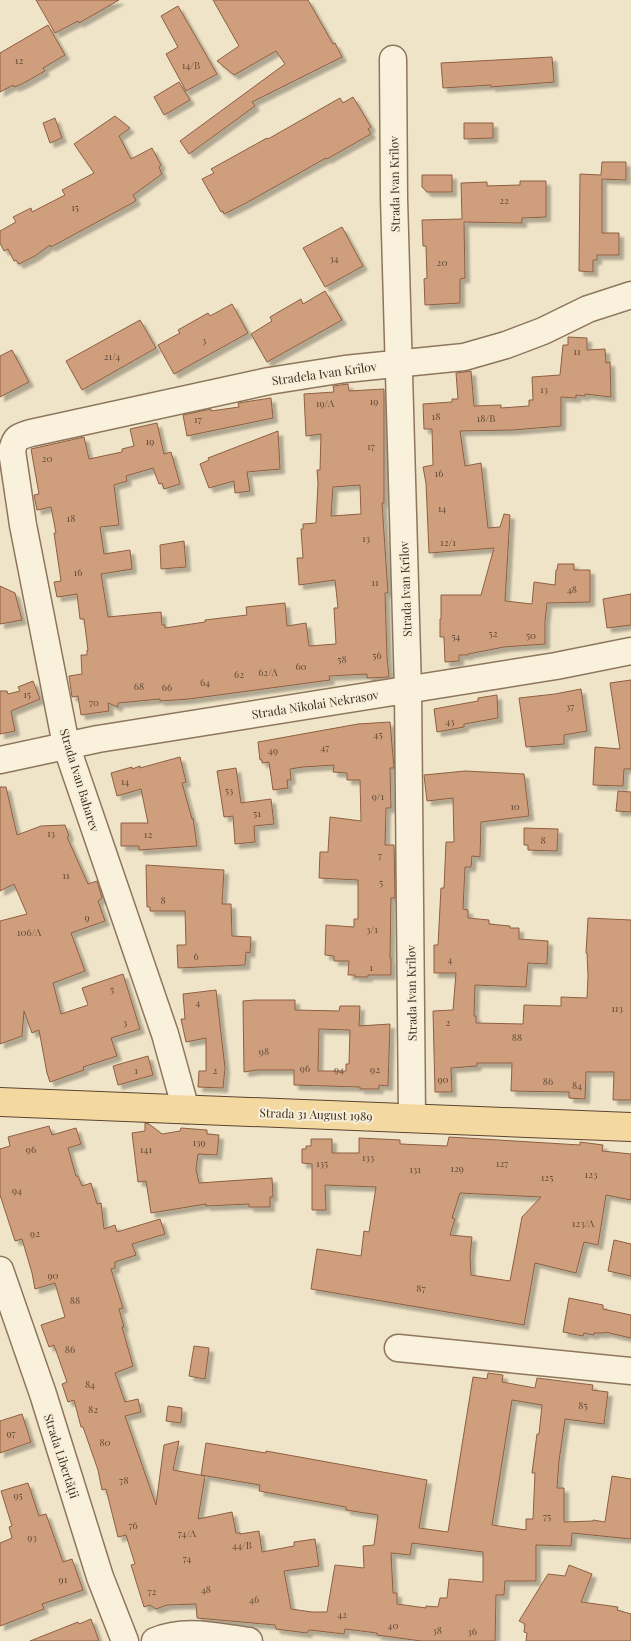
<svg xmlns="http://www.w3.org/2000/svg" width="631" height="1641" font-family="'Playfair Display',serif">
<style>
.building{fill:#cf9f7d;stroke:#8d5f41;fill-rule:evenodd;filter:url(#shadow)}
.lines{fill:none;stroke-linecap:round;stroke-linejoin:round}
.minor-casing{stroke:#8d765c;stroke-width:29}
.major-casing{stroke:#5b4430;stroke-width:30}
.minor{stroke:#faf1dc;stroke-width:26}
.major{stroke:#f3d9a0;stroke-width:28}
.labels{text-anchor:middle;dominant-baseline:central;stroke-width:4;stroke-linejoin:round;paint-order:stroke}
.number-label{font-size:10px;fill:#624a37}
.street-label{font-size:12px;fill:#3d2e20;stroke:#f7eed8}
</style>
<defs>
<filter id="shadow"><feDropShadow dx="4.5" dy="4.5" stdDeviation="1" flood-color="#0004"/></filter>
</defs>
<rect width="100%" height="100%" fill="#f0e4c8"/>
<path class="building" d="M 36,0 L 119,0 L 79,23 L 78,21 L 55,33 Z
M 213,0 L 308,0 L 333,44 L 335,43 L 342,57 L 252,102 L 255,106 L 189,154 L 180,141 L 285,64 L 276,51 L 234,75 L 217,61 L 239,46 Z
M 178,6 L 217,74 L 186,91 L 166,54 L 178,47 L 161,16 Z
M 48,25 L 65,55 L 43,68 L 45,71 L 22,84 L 14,87 L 13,85 L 0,92 L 0,53 Z
M 552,57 L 554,82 L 491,87 L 491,85 L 443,88 L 441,63 Z
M 179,82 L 190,100 L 164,115 L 154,97 Z
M 353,97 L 371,127 L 368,129 L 371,134 L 327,159 L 326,158 L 246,203 L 224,214 L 223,211 L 221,212 L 202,179 L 214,173 L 211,169 L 267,138 L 268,139 L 340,98 L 343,103 Z
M 115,116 L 130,128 L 119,136 L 131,159 L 152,148 L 161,165 L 159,167 L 162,174 L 133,195 L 136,200 L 134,202 L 51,247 L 50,245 L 35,256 L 19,264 L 16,260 L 14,261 L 8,249 L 4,251 L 0,243 L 0,231 L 16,222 L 13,217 L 31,208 L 32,212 L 65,195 L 62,190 L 94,173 L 74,144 Z
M 55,118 L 62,138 L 50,143 L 43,123 Z
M 464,123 L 493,123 L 493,138 L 464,139 Z
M 602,162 L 626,162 L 626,180 L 602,179 L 602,233 L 619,233 L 619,255 L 597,255 L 597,260 L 593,260 L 593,272 L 579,271 L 580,174 L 601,175 Z
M 422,175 L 452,175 L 452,192 L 427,192 L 422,187 Z
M 520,181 L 546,181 L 546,217 L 522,218 L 522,223 L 464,222 L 465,278 L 460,279 L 460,303 L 425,305 L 424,279 L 427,278 L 426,246 L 423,246 L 422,220 L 462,219 L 461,183 L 487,182 L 487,186 L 520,185 Z
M 342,227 L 363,266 L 325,287 L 303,248 Z
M 325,291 L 342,320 L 267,362 L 251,334 L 272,321 L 270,317 L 301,299 L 303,304 Z
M 232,304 L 248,333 L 174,374 L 158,345 L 180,333 L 178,330 L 208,313 L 210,316 Z
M 140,320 L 156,348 L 82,390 L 66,361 Z
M 568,337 L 587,338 L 587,350 L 605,349 L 606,363 L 610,362 L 611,397 L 585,394 L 585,396 L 576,395 L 576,398 L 561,397 L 561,426 L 513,430 L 460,431 L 465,466 L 481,463 L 488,528 L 500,527 L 504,514 L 510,515 L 505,601 L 532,604 L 534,582 L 555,585 L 556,570 L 557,570 L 558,564 L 574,564 L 574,570 L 590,570 L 590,602 L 547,603 L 545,621 L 545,644 L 504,647 L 468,654 L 468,655 L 459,655 L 459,661 L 445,662 L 444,637 L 440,637 L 440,619 L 441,619 L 441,595 L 481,595 L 494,548 L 429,553 L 426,483 L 423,467 L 433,465 L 432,429 L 424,429 L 423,404 L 452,402 L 452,399 L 458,399 L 456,373 L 471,371 L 474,406 L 501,405 L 501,408 L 529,406 L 529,400 L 533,400 L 532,377 L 560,375 L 563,345 L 568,345 Z
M 12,350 L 29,382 L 0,397 L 0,356 Z
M 348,384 L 349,391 L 384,389 L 384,503 L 382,503 L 388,593 L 385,593 L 387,656 L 389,677 L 367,678 L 367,674 L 329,676 L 330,680 L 189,699 L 160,701 L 160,699 L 118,703 L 118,707 L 108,703 L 109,711 L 81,715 L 78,696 L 72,697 L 69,676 L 82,674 L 81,655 L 87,655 L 87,650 L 88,650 L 84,619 L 80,619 L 77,594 L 57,597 L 54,582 L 61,581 L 54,533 L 56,533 L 51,507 L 37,510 L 34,495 L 39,494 L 31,449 L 84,437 L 89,459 L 122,452 L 122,449 L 134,446 L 130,429 L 157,423 L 164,454 L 171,452 L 180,484 L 164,489 L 162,483 L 159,484 L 153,468 L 126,476 L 127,481 L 114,485 L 119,525 L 100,527 L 104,554 L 130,550 L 132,569 L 101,574 L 108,617 L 161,612 L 162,625 L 165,625 L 165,628 L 205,622 L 205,620 L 247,615 L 246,607 L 285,603 L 287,626 L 306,623 L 309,646 L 336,644 L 334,608 L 338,608 L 335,580 L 299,585 L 297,558 L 303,558 L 301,529 L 303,529 L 303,524 L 316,523 L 318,483 L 317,470 L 320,470 L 321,434 L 306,436 L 304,394 L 334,392 L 333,386 ZM 360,485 L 361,514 L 331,516 L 333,487 Z
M 271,398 L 273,418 L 187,436 L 183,415 L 211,409 L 211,411 L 239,407 L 238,403 Z
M 278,431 L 280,469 L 247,472 L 250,491 L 235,493 L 234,481 L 209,488 L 200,464 L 209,460 L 208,458 Z
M 184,541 L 186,567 L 161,569 L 160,545 Z
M 0,586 L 15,593 L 22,620 L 0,624 Z
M 631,594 L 631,625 L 607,628 L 603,599 Z
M 631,680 L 631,769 L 624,769 L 623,786 L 593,785 L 595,747 L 620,749 L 610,683 Z
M 33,681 L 40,699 L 11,711 L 15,731 L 0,734 L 0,691 L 7,691 L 8,694 L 20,691 L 18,687 Z
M 581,689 L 587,731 L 564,735 L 564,744 L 526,747 L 519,698 L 555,694 Z
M 497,695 L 498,718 L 464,724 L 464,727 L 437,732 L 434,709 L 478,701 L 478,698 Z
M 390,722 L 394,768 L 390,768 L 391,808 L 386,808 L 385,845 L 394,845 L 395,898 L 391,898 L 390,958 L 391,958 L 391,975 L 368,975 L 368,977 L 355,977 L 355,975 L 348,975 L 349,961 L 334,961 L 334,956 L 325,955 L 326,925 L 354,927 L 354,919 L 358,919 L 358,880 L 319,878 L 320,852 L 328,852 L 330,817 L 361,821 L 360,780 L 347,780 L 347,773 L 333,772 L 334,765 L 303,767 L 290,769 L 291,780 L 287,780 L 288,788 L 273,790 L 269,762 L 262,763 L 262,760 L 260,760 L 258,742 L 358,724 Z
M 180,757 L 186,782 L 182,783 L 192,819 L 193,818 L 197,846 L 139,850 L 139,846 L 121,846 L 121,823 L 148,823 L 141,789 L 117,796 L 111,773 L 132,767 L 132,769 L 140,766 L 140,768 Z
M 236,768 L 241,803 L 271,799 L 274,824 L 254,826 L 255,842 L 235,844 L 233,816 L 224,817 L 217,771 Z
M 465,771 L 524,774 L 529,816 L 481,822 L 480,857 L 472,856 L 471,867 L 465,867 L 463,909 L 468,910 L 468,918 L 489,920 L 489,924 L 510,926 L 510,928 L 519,928 L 519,939 L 548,941 L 547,964 L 528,963 L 526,987 L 475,985 L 474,1016 L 476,1016 L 476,1023 L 523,1024 L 524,1005 L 561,1006 L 561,997 L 587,998 L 588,976 L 587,953 L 586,953 L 588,918 L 631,920 L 631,1100 L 613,1100 L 614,1072 L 586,1072 L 585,1099 L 569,1098 L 569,1092 L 511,1091 L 512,1063 L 477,1063 L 477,1066 L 451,1068 L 452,1092 L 435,1092 L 433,1011 L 453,1010 L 456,973 L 434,973 L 434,945 L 438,945 L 441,888 L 444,888 L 446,842 L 454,842 L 453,798 L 427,801 L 424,775 Z
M 0,787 L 6,787 L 17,835 L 41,826 L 65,825 L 69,836 L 67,837 L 88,884 L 97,881 L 102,898 L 98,901 L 105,921 L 71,933 L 85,971 L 53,983 L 61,1014 L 88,1005 L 82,988 L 123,974 L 140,1029 L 111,1038 L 117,1056 L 83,1067 L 84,1070 L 50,1082 L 47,1073 L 39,1030 L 32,1033 L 24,1011 L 22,1036 L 0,1044 L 0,921 L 27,914 L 14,884 L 0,891 Z
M 618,791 L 631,792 L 631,812 L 616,811 Z
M 524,828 L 558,829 L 557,851 L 528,850 L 528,845 L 524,845 Z
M 146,865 L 224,870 L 222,904 L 231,904 L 232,936 L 251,937 L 250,953 L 246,952 L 245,965 L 178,968 L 177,945 L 186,945 L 185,911 L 150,911 L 150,907 L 147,907 Z
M 216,990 L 225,1068 L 223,1088 L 198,1087 L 199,1071 L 206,1071 L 206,1038 L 186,1042 L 181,1019 L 185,1019 L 183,994 Z
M 255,1000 L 295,1000 L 295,1010 L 339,1011 L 340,1006 L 360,1006 L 359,1026 L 390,1024 L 388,1086 L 379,1085 L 379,1089 L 360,1089 L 360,1087 L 294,1085 L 294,1070 L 257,1070 L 244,1072 L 243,1001 ZM 319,1029 L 350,1030 L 349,1064 L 346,1064 L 346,1071 L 318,1071 Z
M 148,1056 L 153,1075 L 118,1085 L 113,1066 Z
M 145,1123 L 149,1124 L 162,1134 L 180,1131 L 181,1128 L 207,1130 L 207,1134 L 219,1135 L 217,1155 L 198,1154 L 196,1169 L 199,1183 L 272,1178 L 273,1197 L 270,1197 L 270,1207 L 249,1207 L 249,1204 L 206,1206 L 206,1204 L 151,1213 L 146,1181 L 138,1182 L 132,1133 L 145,1131 Z
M 49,1126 L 52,1135 L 76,1128 L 81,1144 L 68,1148 L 76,1176 L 78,1176 L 82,1186 L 91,1183 L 97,1204 L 101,1203 L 104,1229 L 115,1225 L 117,1232 L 160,1219 L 165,1234 L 132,1244 L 136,1255 L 115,1262 L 115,1268 L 111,1269 L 123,1308 L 119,1309 L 124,1327 L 122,1327 L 133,1366 L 115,1373 L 125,1402 L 138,1399 L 141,1412 L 125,1416 L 156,1505 L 164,1445 L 179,1441 L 173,1470 L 205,1476 L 198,1519 L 232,1512 L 236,1533 L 240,1533 L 240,1534 L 259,1531 L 262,1552 L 294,1546 L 294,1542 L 315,1539 L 319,1566 L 284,1571 L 291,1609 L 312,1612 L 327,1612 L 335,1565 L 364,1568 L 363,1546 L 374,1545 L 378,1515 L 346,1510 L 346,1507 L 259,1491 L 260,1485 L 201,1475 L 206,1443 L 266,1453 L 266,1451 L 427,1480 L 419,1528 L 448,1532 L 473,1377 L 487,1379 L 488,1373 L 503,1375 L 502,1382 L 535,1388 L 537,1378 L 593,1385 L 592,1390 L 608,1392 L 604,1424 L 565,1419 L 559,1461 L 557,1488 L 564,1488 L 564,1522 L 593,1521 L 593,1520 L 605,1522 L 612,1476 L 631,1479 L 631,1539 L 572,1533 L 571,1546 L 536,1545 L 536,1581 L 505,1581 L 504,1595 L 496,1595 L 495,1641 L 421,1641 L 377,1635 L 377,1633 L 345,1629 L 344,1634 L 310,1630 L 308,1631 L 307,1633 L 276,1629 L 275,1625 L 197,1618 L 196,1604 L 167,1605 L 156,1609 L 150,1605 L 144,1607 L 131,1565 L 135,1564 L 126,1535 L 118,1537 L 106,1489 L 102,1490 L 98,1470 L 83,1427 L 81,1427 L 74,1400 L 68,1402 L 62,1384 L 67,1382 L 54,1345 L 49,1347 L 41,1325 L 65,1317 L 55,1283 L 35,1289 L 32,1273 L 22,1239 L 15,1241 L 0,1195 L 0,1149 L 10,1146 L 8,1137 ZM 512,1400 L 542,1405 L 539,1434 L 537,1434 L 532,1473 L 535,1473 L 533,1519 L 526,1519 L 526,1530 L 492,1525 ZM 412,1543 L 483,1552 L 483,1582 L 449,1579 L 447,1598 L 440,1598 L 438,1607 L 426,1606 L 426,1608 L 397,1604 L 397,1593 L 393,1593 L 391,1553 L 410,1555 Z
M 449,1137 L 580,1145 L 580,1142 L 603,1145 L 602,1151 L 631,1154 L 631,1200 L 606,1195 L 598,1245 L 584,1242 L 576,1273 L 535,1263 L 524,1325 L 311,1289 L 317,1249 L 361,1256 L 364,1231 L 369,1232 L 376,1187 L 325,1185 L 326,1210 L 312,1210 L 312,1164 L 302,1163 L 302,1149 L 306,1149 L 306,1146 L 311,1146 L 311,1139 L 332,1139 L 332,1153 L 359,1153 L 359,1138 L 400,1140 L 400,1144 L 447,1146 ZM 460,1193 L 541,1197 L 522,1217 L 510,1281 L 471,1275 L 470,1256 L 472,1237 L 450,1235 L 455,1219 L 452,1218 Z
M 614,1240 L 631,1244 L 631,1276 L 608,1271 Z
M 569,1298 L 603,1305 L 603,1309 L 631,1315 L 631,1338 L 605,1332 L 605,1333 L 594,1333 L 594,1335 L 584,1333 L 583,1336 L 563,1332 Z
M 194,1346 L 209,1348 L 205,1379 L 189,1376 Z
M 168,1406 L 182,1408 L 181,1423 L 166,1421 Z
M 22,1414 L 31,1442 L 0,1453 L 0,1421 Z
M 28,1483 L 39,1516 L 46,1514 L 63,1562 L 72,1559 L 83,1590 L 42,1604 L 44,1609 L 0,1626 L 0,1543 L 12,1538 L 9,1527 L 12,1526 L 1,1491 Z
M 569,1565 L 592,1574 L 581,1602 L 618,1607 L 617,1610 L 631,1614 L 631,1641 L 526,1641 L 527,1633 L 524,1632 L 525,1624 L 519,1621 L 548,1574 L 565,1576 Z
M 91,1619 L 99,1641 L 30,1641 L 78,1622 L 79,1624 Z"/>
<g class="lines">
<g class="minor-casing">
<path id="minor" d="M 393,59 L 394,198 L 408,690 L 412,1118
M 0,760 L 98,739 L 556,666 L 631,651
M 186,1110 L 165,1034 L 66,745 L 23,525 L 12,451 C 15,437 18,437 31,433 L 269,381 L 345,369 L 464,357 L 506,345 L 543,331 L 588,309 L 631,295
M 0,1270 L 43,1394 L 100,1577 L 125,1641
M 398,1348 L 631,1371
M 155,1641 C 186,1628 217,1637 249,1641"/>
</g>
<g class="major-casing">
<path id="major" d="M 0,1102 L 631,1127"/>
</g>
<use href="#minor" class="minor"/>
<use href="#major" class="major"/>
</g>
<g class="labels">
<g class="number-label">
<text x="19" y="60">12</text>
<text x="191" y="65">14/B</text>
<text x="504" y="200">22</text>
<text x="75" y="207">15</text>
<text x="334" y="258">34</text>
<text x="442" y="262">20</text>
<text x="204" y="340">3</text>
<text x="577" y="351">11</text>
<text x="112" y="356">21/4</text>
<text x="544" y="389">13</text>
<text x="374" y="401">19</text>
<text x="325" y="403">19/A</text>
<text x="436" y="416">18</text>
<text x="486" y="418">18/B</text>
<text x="198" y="419">17</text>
<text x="150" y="441">19</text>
<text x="371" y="446">17</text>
<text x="47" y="458">20</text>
<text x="439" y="473">16</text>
<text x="442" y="508">14</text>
<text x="71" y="518">18</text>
<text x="366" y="538">13</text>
<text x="448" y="542">12/1</text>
<text x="78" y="572">16</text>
<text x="375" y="582">11</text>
<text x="572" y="589">48</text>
<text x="493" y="633">52</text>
<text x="531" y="635">50</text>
<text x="456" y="636">54</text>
<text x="377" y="655">56</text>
<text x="342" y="659">58</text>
<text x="301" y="666">60</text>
<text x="268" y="672">62/A</text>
<text x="239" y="674">62</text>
<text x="205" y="682">64</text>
<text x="139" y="686">68</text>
<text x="167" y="687">66</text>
<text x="27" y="694">15</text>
<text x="94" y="702">70</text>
<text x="570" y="706">37</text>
<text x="450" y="721">43</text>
<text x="378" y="734">45</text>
<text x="325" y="747">47</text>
<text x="273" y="750">49</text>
<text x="125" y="781">14</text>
<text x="229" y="790">53</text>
<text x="378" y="796">9/1</text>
<text x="515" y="806">10</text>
<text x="257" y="813">51</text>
<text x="51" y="833">13</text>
<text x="148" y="834">12</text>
<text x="543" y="840">8</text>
<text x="380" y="855">7</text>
<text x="66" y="875">11</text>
<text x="381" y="882">5</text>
<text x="163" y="900">8</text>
<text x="87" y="917">9</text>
<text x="372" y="929">3/1</text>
<text x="29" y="932">106/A</text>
<text x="196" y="956">6</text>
<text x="450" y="959">4</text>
<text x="371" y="967">1</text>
<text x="112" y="989">5</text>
<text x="198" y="1002">4</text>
<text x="617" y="1008">113</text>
<text x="125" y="1022">3</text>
<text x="448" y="1022">2</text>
<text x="517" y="1037">88</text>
<text x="264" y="1051">98</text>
<text x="305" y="1068">96</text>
<text x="339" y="1069">94</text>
<text x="375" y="1069">92</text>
<text x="136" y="1070">1</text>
<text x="215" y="1070">2</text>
<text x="443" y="1079">90</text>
<text x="548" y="1081">86</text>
<text x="577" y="1085">84</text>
<text x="199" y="1142">139</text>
<text x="31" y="1149">96</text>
<text x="146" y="1149">141</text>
<text x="368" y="1157">133</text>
<text x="322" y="1163">135</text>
<text x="502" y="1163">127</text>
<text x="457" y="1168">129</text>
<text x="415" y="1169">131</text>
<text x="591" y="1174">123</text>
<text x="547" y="1177">125</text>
<text x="17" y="1190">94</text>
<text x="583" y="1223">123/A</text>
<text x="35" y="1233">92</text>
<text x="53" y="1275">90</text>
<text x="421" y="1288">87</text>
<text x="75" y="1300">88</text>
<text x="70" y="1349">86</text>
<text x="90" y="1384">84</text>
<text x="583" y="1405">85</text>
<text x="93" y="1409">82</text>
<text x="11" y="1433">97</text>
<text x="105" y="1442">80</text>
<text x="124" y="1480">78</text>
<text x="18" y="1495">95</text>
<text x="547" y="1516">75</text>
<text x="133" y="1525">76</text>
<text x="187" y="1533">74/A</text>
<text x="32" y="1537">93</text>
<text x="242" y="1545">44/B</text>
<text x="187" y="1558">74</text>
<text x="63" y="1579">91</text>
<text x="206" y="1589">48</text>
<text x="152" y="1591">72</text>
<text x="254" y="1599">46</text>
<text x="342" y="1614">42</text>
<text x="393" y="1625">40</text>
<text x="437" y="1630">38</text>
<text x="472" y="1631">36</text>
</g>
<g class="street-label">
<text transform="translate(394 184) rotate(-91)">Strada Ivan Krîlov</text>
<text transform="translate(324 373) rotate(-8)">Stradela Ivan Krîlov</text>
<text transform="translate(405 589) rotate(-92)">Strada Ivan Krîlov</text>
<text transform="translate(315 704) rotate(-9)">Strada Nikolai Nekrasov</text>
<text transform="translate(80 780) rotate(73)">Strada Ivan Baharev</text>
<text transform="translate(411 993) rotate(-91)">Strada Ivan Krîlov</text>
<text transform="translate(316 1114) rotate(2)">Strada 31 August 1989</text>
<text transform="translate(62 1456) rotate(72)">Strada Libertății</text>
</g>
</g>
</svg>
